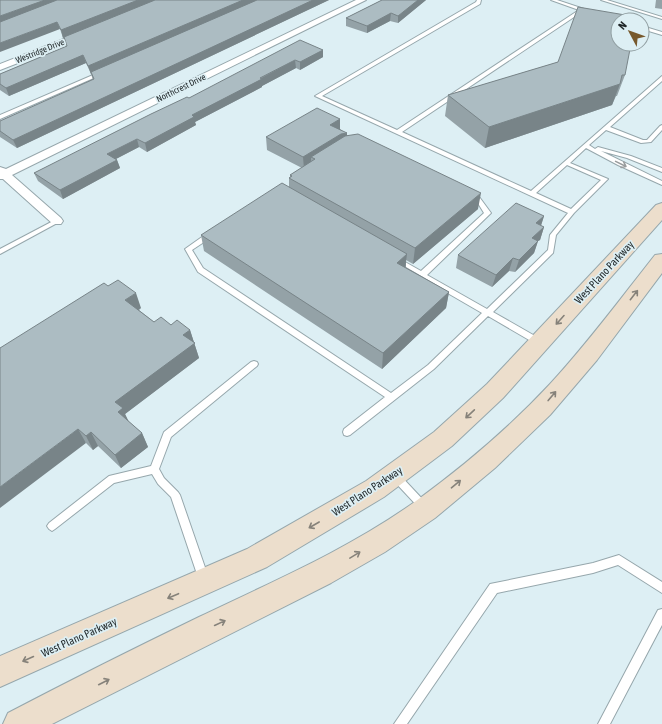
<svg xmlns="http://www.w3.org/2000/svg" width="662" height="724" font-family="'Asap Condensed',sans-serif">
<style>
.lines{fill:none;stroke-linecap:round;stroke-linejoin:round}
.service-casing{stroke:#96a7ac;stroke-width:2}
.minor-casing{stroke:#96a7ac;stroke-width:2}
.secondary-casing{stroke:#96a7ac;stroke-width:2}
.service{fill:#fff;fill-rule:evenodd}
.minor{fill:#fff;fill-rule:evenodd}
.secondary{fill:#ecdecc;fill-rule:evenodd}
.wall{fill:#94a2a7}
.shaded-wall{fill:#788488}
.building{fill:#acbcc2;stroke:#788488}
.oneway{stroke:#9a9d9e}
.oneway2{stroke:#86827a}
.labels{text-anchor:middle;dominant-baseline:central;stroke-width:3.5;stroke-linejoin:round;paint-order:stroke}
.far-street-label{font-size:9px;fill:#1f2628;stroke:#ddeff4}
.street-label{font-size:11px;fill:#1f2628;stroke:#ddeff4}
</style>
<rect width="100%" height="100%" fill="#ddeff4"/>
<g class="lines">
<g class="service-casing">
<path id="service" d="M 477,0 L 481,0 L 480,4 L 322,96 L 397,130 L 579,10 L 551,0 L 557,0 L 587,10 L 583,11 L 402,132 L 531,191 L 662,76 L 662,81 L 610,127 L 643,140 L 647,140 L 660,126 L 662,125 L 662,130 L 651,142 L 641,143 L 606,130 L 589,145 L 595,149 L 598,147 L 631,156 L 662,168 L 662,172 L 627,158 L 601,151 L 662,181 L 662,185 L 618,165 L 586,148 L 570,163 L 608,179 L 574,213 L 556,235 L 553,253 L 493,312 L 542,340 L 543,342 L 542,344 L 536,344 L 488,316 L 434,369 L 350,435 L 347,436 L 344,435 L 343,432 L 344,429 L 385,397 L 198,272 L 185,249 L 209,232 L 213,232 L 213,236 L 192,250 L 203,268 L 391,393 L 428,365 L 482,313 L 394,262 L 393,260 L 394,258 L 398,258 L 421,271 L 484,213 L 476,200 L 468,196 L 471,194 L 480,198 L 491,213 L 490,214 L 427,275 L 487,309 L 548,250 L 550,235 L 568,213 L 315,96 L 476,2 ZM 567,165 L 601,180 L 571,209 L 536,193 Z
M 601,0 L 607,0 L 662,17 L 662,19 Z
M 642,26 L 662,32 L 662,35 L 642,29 Z
M 100,72 L 105,73 L 0,119 L 0,115 Z
M 57,219 L 59,220 L 59,222 L 0,254 L 0,249 Z
M 254,361 L 257,362 L 258,364 L 257,366 L 171,437 L 159,469 L 164,478 L 178,492 L 180,495 L 209,579 L 208,583 L 204,584 L 200,583 L 171,497 L 158,484 L 152,474 L 114,483 L 55,529 L 52,531 L 49,529 L 47,526 L 49,523 L 109,476 L 151,466 L 164,432 L 251,362 Z
M 395,472 L 398,473 L 427,504 L 429,507 L 427,510 L 424,511 L 421,510 L 392,479 L 390,476 L 392,473 Z
M 619,555 L 662,582 L 662,593 L 618,565 L 593,573 L 497,593 L 407,724 L 394,724 L 490,584 L 593,563 Z
M 662,609 L 662,625 L 610,724 L 598,724 L 658,610 Z"/>
</g>
<g class="minor-casing">
<path id="minor" d="M 356,0 L 366,0 L 12,175 L 61,218 L 63,221 L 61,224 L 53,224 L 3,179 L 0,179 L 0,167 L 6,169 Z
M 84,31 L 88,34 L 87,36 L 0,70 L 0,64 Z"/>
</g>
<g class="secondary-casing">
<path id="secondary" d="M 662,203 L 662,220 L 503,398 L 452,446 L 384,497 L 267,567 L 0,687 L 0,656 L 247,549 L 366,481 L 434,432 L 487,384 L 656,205 Z
M 662,254 L 662,273 L 597,360 L 550,415 L 495,468 L 435,518 L 385,552 L 331,583 L 52,724 L 3,724 L 8,713 C 71,680 135,648 199,617 C 274,581 349,549 416,501 C 464,466 510,427 550,384 C 588,343 621,298 655,255 Z"/>
</g>
<use href="#service" class="service"/>
<use href="#minor" class="minor"/>
<use href="#secondary" class="secondary"/>
</g>
<path class="wall" d="M 0,0 L 329,0 L 17,148 L 0,137 L 0,121 L 93,80 L 91,74 L 86,63 L 9,96 L 0,90 L 0,74 L 67,46 L 64,37 L 63,38 L 60,29 Z
M 382,0 L 426,0 L 398,23 L 390,21 L 367,33 L 346,26 L 346,18 Z
M 656,0 L 662,0 L 662,9 L 655,8 Z
M 323,50 L 323,57 L 300,70 L 296,68 L 262,86 L 262,87 L 195,122 L 196,125 L 147,152 L 139,147 L 116,159 L 117,160 L 120,168 L 63,199 L 38,181 L 34,173 L 189,98 Z
M 558,62 L 625,75 L 617,96 L 616,96 L 612,105 L 485,148 L 445,116 L 448,95 Z
M 340,119 L 340,129 L 347,135 L 478,209 L 413,264 L 406,260 L 406,267 L 449,292 L 446,308 L 382,369 L 204,251 L 201,235 L 289,188 L 289,178 L 290,177 L 290,175 L 302,168 L 267,150 L 266,137 Z
M 544,216 L 541,226 L 544,227 L 540,240 L 538,241 L 534,253 L 515,272 L 509,271 L 492,287 L 456,268 L 458,255 Z
M 141,308 L 139,310 L 154,322 L 171,325 L 190,330 L 199,358 L 125,414 L 128,421 L 142,433 L 148,447 L 121,468 L 98,446 L 93,450 L 86,443 L 0,348 Z"/>
<path class="shaded-wall" d="M 45,0 L 68,0 L 0,25 L 0,16 Z
M 138,0 L 159,0 L 63,38 L 61,30 Z
M 243,0 L 261,0 L 91,74 L 88,66 Z
M 313,0 L 329,0 L 17,148 L 13,140 Z
M 418,0 L 426,0 L 398,23 L 398,16 Z
M 391,13 L 390,21 L 367,33 L 367,26 Z
M 57,22 L 60,29 L 0,52 L 0,43 Z
M 323,50 L 323,57 L 300,70 L 300,62 Z
M 83,55 L 86,63 L 9,96 L 6,88 Z
M 295,60 L 296,68 L 262,86 L 262,87 L 195,122 L 196,125 L 147,152 L 145,143 L 192,115 Z
M 620,84 L 612,105 L 485,148 L 489,127 Z
M 340,119 L 340,131 L 330,125 Z
M 347,133 L 347,145 L 315,159 L 311,157 L 311,165 L 304,169 L 303,157 L 341,134 Z
M 137,139 L 139,147 L 110,162 L 107,154 Z
M 117,160 L 120,168 L 63,199 L 60,190 Z
M 481,193 L 478,209 L 413,264 L 415,248 Z
M 544,216 L 540,228 L 536,223 Z
M 544,227 L 540,240 L 538,241 L 534,253 L 515,272 L 519,260 L 532,238 Z
M 407,254 L 405,270 L 397,263 Z
M 513,258 L 509,271 L 492,287 L 496,275 Z
M 449,292 L 446,308 L 382,369 L 383,353 Z
M 136,293 L 141,308 L 131,315 L 125,300 Z
M 190,330 L 199,358 L 125,414 L 129,422 L 118,412 L 115,402 L 183,335 Z
M 78,429 L 86,443 L 0,508 L 0,487 Z
M 91,432 L 98,446 L 93,450 L 86,436 Z
M 142,433 L 148,447 L 121,468 L 115,455 Z"/>
<path class="building" d="M 0,0 L 45,0 L 0,16 Z
M 57,0 L 138,0 L 61,30 L 57,22 L 0,43 L 0,22 Z
M 155,0 L 243,0 L 88,66 L 83,55 L 6,88 L 0,84 L 0,74 L 67,46 L 64,37 Z
M 257,0 L 313,0 L 13,140 L 0,131 L 0,121 L 94,79 L 91,72 Z
M 382,0 L 418,0 L 398,16 L 391,13 L 367,26 L 346,18 Z
M 578,7 L 637,17 L 636,20 L 618,20 L 618,44 L 631,44 L 625,75 L 622,75 L 620,84 L 489,127 L 448,95 L 558,62 Z
M 300,40 L 323,50 L 300,62 L 295,60 L 260,78 L 262,79 L 192,115 L 194,117 L 145,143 L 137,139 L 107,154 L 117,160 L 60,190 L 34,173 L 151,114 L 187,97 L 189,98 Z
M 317,108 L 340,119 L 330,125 L 347,133 L 341,134 L 303,157 L 266,137 Z
M 358,134 L 481,193 L 415,248 L 289,178 L 292,176 L 290,175 L 315,159 L 311,157 L 345,136 Z
M 282,183 L 407,254 L 397,263 L 449,292 L 383,353 L 201,235 Z
M 516,203 L 544,216 L 536,223 L 544,227 L 532,238 L 538,241 L 519,260 L 513,258 L 496,275 L 458,255 Z
M 118,280 L 136,293 L 125,300 L 154,322 L 161,317 L 171,325 L 177,320 L 190,330 L 183,335 L 195,343 L 115,402 L 123,408 L 118,412 L 142,433 L 115,455 L 91,432 L 86,436 L 78,429 L 0,487 L 0,348 L 104,283 L 108,286 Z"/>
<defs><path id="oneway-shaft" d="M-6 0H5M1.5-3L5.5 0L1.5 3" fill="none" stroke-width="1.6" stroke-linecap="round" stroke-linejoin="round"/></defs>
<use class="oneway" href="#oneway-shaft" transform="translate(621 164) rotate(26)"/>
<g class="oneway2">
<use href="#oneway-shaft" transform="translate(634 295) rotate(-52)"/>
<use href="#oneway-shaft" transform="translate(560 320) rotate(132)"/>
<use href="#oneway-shaft" transform="translate(552 396) rotate(-50)"/>
<use href="#oneway-shaft" transform="translate(470 414) rotate(137)"/>
<use href="#oneway-shaft" transform="translate(456 484) rotate(-40)"/>
<use href="#oneway-shaft" transform="translate(314 525) rotate(150)"/>
<use href="#oneway-shaft" transform="translate(355 555) rotate(-31)"/>
<use href="#oneway-shaft" transform="translate(173 596) rotate(157)"/>
<use href="#oneway-shaft" transform="translate(220 623) rotate(-25)"/>
<use href="#oneway-shaft" transform="translate(28 659) rotate(156)"/>
<use href="#oneway-shaft" transform="translate(104 682) rotate(-27)"/>
</g>
<g class="labels">
<g class="far-street-label">
<text transform="translate(40 51) rotate(-22)">Westridge Drive</text>
<text transform="translate(181 88) rotate(-26)">Northcrest Drive</text>
</g>
<g class="street-label">
<text transform="translate(604 272) rotate(-47)">West Plano Parkway</text>
<text transform="translate(367 491) rotate(-33)">West Plano Parkway</text>
<text transform="translate(79 637) rotate(-24)">West Plano Parkway</text>
</g>
</g>
<g transform="translate(630 32) rotate(311)"><circle r="19" fill="#ddeff4" stroke="#919fa2"/>
<path d="M0-3L7 15L0 10L-7 15Z" fill="#77592d"/>
<text y="-6" font-size="11" font-weight="bold" text-anchor="middle" fill="#1f2628">N</text>
</g>
</svg>
